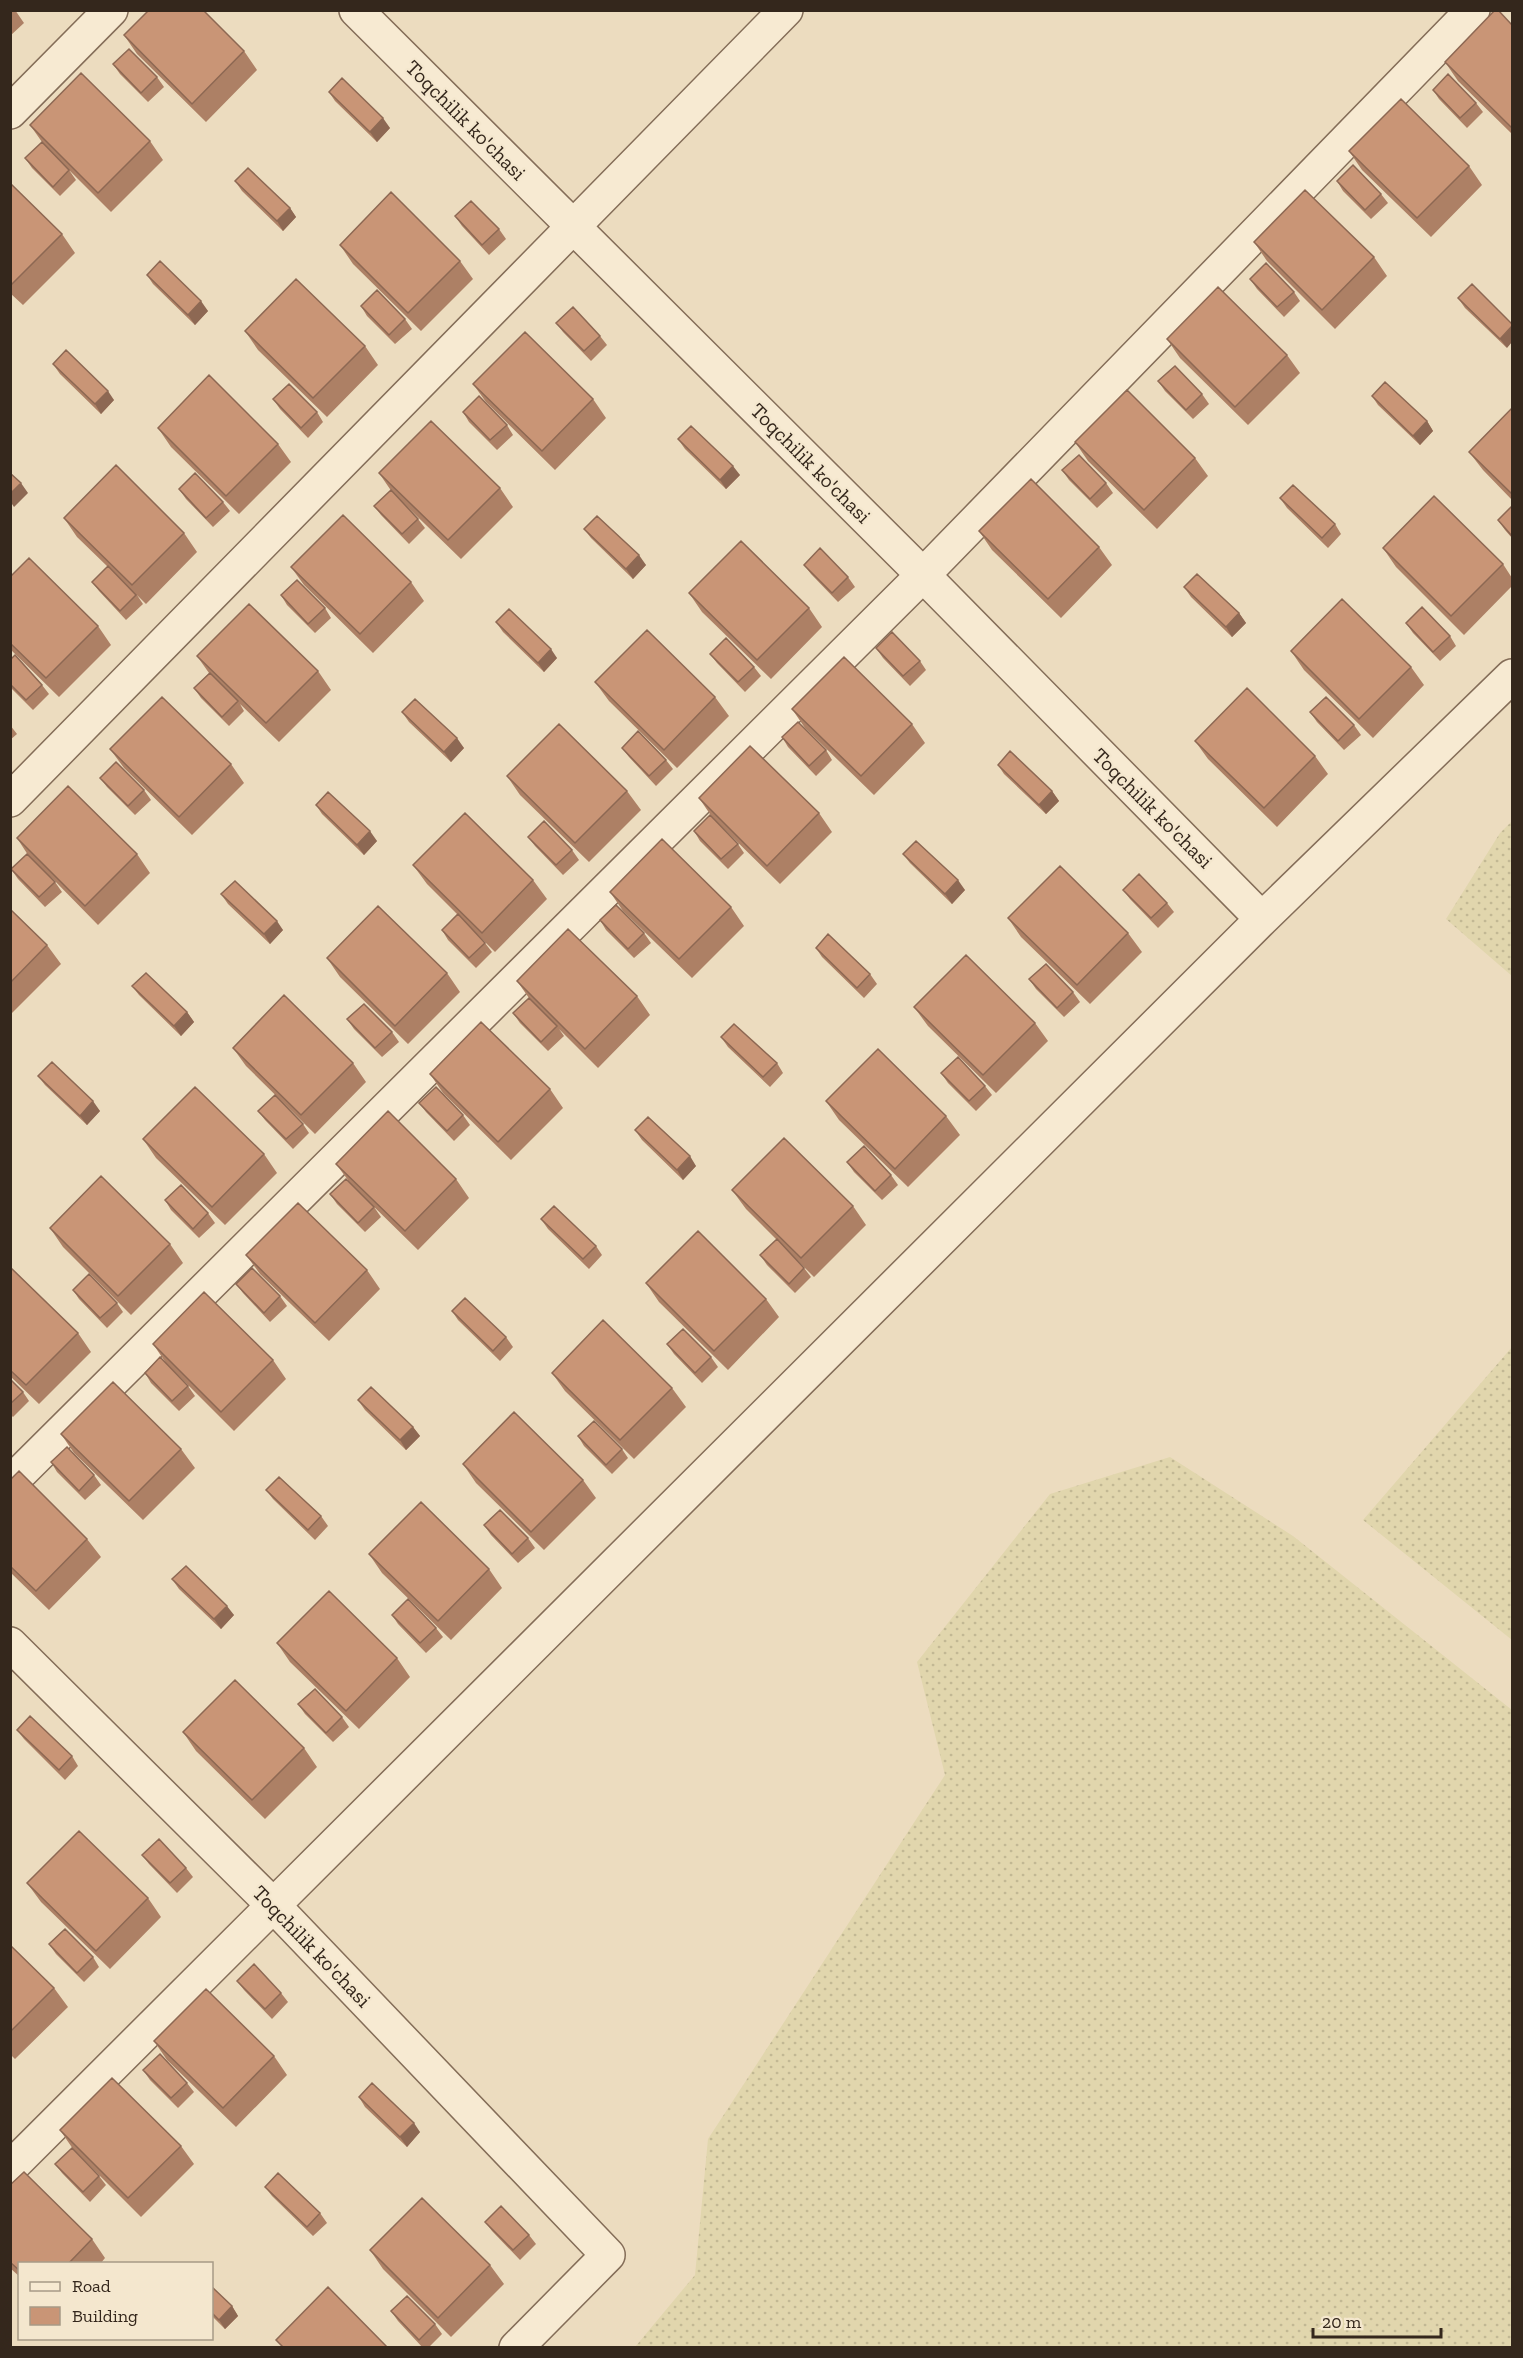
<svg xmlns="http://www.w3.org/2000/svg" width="1523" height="2358" font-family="'Zilla Slab',serif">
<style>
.farmland{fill:url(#farmland-dots)}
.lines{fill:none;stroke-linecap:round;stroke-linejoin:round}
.minor-casing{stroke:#846d58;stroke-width:36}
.minor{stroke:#f7ead2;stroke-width:33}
.wall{fill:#ad8065}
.shaded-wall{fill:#8d6853}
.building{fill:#c99576;stroke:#8d6853;stroke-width:1.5}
.labels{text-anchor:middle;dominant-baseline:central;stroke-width:4.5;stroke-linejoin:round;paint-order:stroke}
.street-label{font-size:21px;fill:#34271c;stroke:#f4e7ce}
</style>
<defs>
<pattern id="farmland-dots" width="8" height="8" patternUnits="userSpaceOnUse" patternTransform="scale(1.5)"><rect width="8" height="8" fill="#e1d6ad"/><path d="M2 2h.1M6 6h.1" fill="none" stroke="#c2b894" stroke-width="1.8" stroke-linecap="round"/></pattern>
</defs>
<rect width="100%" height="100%" fill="#ecdcbf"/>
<path class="farmland" d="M 1512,821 L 1512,976 L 1446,919 L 1500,833 Z
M 1512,1347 L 1512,1640 L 1363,1520 Z
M 1170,1457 L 1293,1536 L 1512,1710 L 1512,2347 L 635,2347 L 695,2275 L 708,2139 L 945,1775 L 917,1662 L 1050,1494 Z"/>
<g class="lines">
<g class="minor-casing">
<path id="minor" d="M 356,10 L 923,575 L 1262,919
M 10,112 L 111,10
M 10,800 L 786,10
M 10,1483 L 923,575 L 1473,10
M 10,1644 L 274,1906 L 608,2255 L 516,2348
M 10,2168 L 1262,919 L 1512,676"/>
</g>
<use href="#minor" class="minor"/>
</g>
<path class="wall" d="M 10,10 L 15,10 L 24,23 L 10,36 Z
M 1512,25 L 1512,134 L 1458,81 L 1445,62 Z
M 124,35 L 244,51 L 257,70 L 206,122 L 137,54 Z
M 113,64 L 157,77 L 164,87 L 148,102 L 120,74 Z
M 1433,90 L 1476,103 L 1483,112 L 1467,128 L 1439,99 Z
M 329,92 L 390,128 L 377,142 L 335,101 Z
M 30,125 L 150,141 L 163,160 L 111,212 L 58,159 L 69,170 L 76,180 L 60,196 L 32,168 L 25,158 L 42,142 Z
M 1349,151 L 1469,166 L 1482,185 L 1431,237 L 1362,170 Z
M 235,181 L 290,208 L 296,217 L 283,231 L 242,191 Z
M 1337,181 L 1381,194 L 1388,203 L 1371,219 L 1343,191 Z
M 10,183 L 62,234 L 75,253 L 23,305 L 10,293 Z
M 455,216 L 499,229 L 506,239 L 489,255 L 462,226 Z
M 1254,242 L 1374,257 L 1387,276 L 1335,329 L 1267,261 Z
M 340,245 L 460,261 L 473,279 L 421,331 L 353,264 Z
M 147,275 L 208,311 L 195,325 L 153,284 Z
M 1250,279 L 1294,292 L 1300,301 L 1284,317 L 1257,289 Z
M 1472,284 L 1507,348 L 1465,308 L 1458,298 Z
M 361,306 L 405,319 L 412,329 L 395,344 L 367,316 Z
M 556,323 L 600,336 L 607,345 L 591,361 L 563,332 Z
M 245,331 L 365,346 L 378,365 L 327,417 L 258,350 Z
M 1167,339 L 1287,355 L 1300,373 L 1248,425 L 1180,358 Z
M 53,364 L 114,400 L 101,414 L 60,374 Z
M 1158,381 L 1202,394 L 1209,404 L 1193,419 L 1165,391 Z
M 473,384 L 593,399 L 606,418 L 555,470 L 486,402 Z
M 1372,396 L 1427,421 L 1433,431 L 1420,445 L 1378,405 Z
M 273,399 L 317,412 L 323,422 L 308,438 L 280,409 Z
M 1512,408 L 1512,500 L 1483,470 L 1469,452 Z
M 463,412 L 507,425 L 513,435 L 497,450 L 469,422 Z
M 158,428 L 278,444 L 291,462 L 239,514 L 171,447 Z
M 678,439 L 740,475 L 726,489 L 685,449 Z
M 1075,442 L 1195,458 L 1208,476 L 1157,529 L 1088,461 Z
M 1062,470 L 1106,483 L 1113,493 L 1097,508 L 1069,480 Z
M 379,473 L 500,488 L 513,507 L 461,559 L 392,492 Z
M 179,489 L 223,502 L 230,511 L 213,527 L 186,499 Z
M 1280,498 L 1335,524 L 1341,534 L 1328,548 L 1287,508 Z
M 374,506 L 418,519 L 425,528 L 409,544 L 381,515 Z
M 1512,506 L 1512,538 L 1505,530 L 1498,520 Z
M 64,518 L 184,533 L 197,552 L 146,604 L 137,595 L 143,604 L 126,620 L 99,591 L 92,582 L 108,567 L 77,537 Z
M 584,529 L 646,565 L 633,579 L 591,538 Z
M 979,531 L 1099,547 L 1112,565 L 1061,618 L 992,550 Z
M 1383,548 L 1503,564 L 1512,578 L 1512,586 L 1464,635 L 1396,567 Z
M 804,565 L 848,577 L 855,587 L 838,602 L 811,574 Z
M 291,567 L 411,582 L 424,601 L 373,653 L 304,585 Z
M 10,577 L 98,626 L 111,645 L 59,697 L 10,649 Z
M 1184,587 L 1239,613 L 1246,623 L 1232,637 L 1191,597 Z
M 689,593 L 809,608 L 822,627 L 771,679 L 702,612 Z
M 281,595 L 325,608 L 331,618 L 315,633 L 287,605 Z
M 496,622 L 557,658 L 544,672 L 503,632 Z
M 1406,623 L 1450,636 L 1456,646 L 1440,661 L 1413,633 Z
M 876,648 L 920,661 L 926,670 L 910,686 L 883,658 Z
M 1291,651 L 1411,667 L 1424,685 L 1373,738 L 1304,670 Z
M 710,654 L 754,667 L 761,676 L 745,692 L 717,663 Z
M 197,656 L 318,671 L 331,690 L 279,742 L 240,704 L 244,711 L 229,726 L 201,698 L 194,688 L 209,673 Z
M 10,660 L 42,685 L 49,694 L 33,710 L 10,687 Z
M 595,682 L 715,697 L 729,716 L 677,768 L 609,701 Z
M 792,709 L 912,724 L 925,743 L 874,795 L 805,728 Z
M 402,712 L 464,748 L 451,762 L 409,722 Z
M 1310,712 L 1354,725 L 1361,735 L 1344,750 L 1317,722 Z
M 10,725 L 17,734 L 10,740 Z
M 782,737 L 826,750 L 832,760 L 816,776 L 788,747 Z
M 1195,741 L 1315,756 L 1328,774 L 1277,827 L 1208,759 Z
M 622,748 L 666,760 L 673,769 L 656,786 L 629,757 Z
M 110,749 L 231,764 L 244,783 L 192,835 L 124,768 Z
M 998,765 L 1052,791 L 1059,801 L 1046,814 L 1004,774 Z
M 507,776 L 627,791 L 641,810 L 589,862 L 520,795 Z
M 100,778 L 144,790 L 151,800 L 135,815 L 107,787 Z
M 699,798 L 819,813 L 832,832 L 780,884 L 712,817 Z
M 316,805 L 377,841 L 364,855 L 322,814 Z
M 694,831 L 738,844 L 744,853 L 728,869 L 700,841 Z
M 528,837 L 572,850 L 579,860 L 563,875 L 535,846 Z
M 17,838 L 137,854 L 150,873 L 98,925 L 50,876 L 55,882 L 62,892 L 45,907 L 18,879 L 11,869 L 28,855 Z
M 903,854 L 965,890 L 952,904 L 910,863 Z
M 413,865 L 533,880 L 547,899 L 495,952 L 474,931 L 485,943 L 492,952 L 476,968 L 448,940 L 442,930 L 457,914 L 427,884 Z
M 1123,890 L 1167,903 L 1174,912 L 1158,928 L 1130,899 Z
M 610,892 L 731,907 L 744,926 L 692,978 L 623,911 Z
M 221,894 L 283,930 L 270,944 L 228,904 Z
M 10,909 L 47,945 L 61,964 L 10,1015 Z
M 1008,918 L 1128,933 L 1142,952 L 1090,1004 L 1021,937 Z
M 600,920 L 644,933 L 651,943 L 634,958 L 606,930 Z
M 816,948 L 870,974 L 877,984 L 864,998 L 822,957 Z
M 327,958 L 447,973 L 460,992 L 408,1044 L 340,977 Z
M 1029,979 L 1073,992 L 1080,1002 L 1064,1017 L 1036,989 Z
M 517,981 L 637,996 L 650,1015 L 598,1068 L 559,1029 L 564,1036 L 548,1051 L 520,1023 L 513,1013 L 529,998 Z
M 132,986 L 187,1012 L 194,1022 L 181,1036 L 139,995 Z
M 914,1007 L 1035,1023 L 1048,1041 L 996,1093 L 928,1026 Z
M 347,1019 L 392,1032 L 399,1042 L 382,1057 L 354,1029 Z
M 721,1037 L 777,1063 L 783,1073 L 770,1087 L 728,1047 Z
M 233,1048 L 353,1063 L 366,1082 L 315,1134 L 246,1066 Z
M 941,1073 L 985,1086 L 992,1095 L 976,1111 L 948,1083 Z
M 430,1074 L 550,1089 L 563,1108 L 511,1160 L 443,1093 Z
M 38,1076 L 100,1111 L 87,1125 L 45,1085 Z
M 826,1101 L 946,1116 L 960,1135 L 908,1187 L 839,1120 Z
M 419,1103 L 463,1115 L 470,1125 L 454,1141 L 426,1112 Z
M 258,1111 L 303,1124 L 309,1133 L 293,1149 L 265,1120 Z
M 635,1130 L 696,1166 L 683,1180 L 642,1140 Z
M 143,1139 L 264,1154 L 277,1173 L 225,1225 L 156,1158 Z
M 847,1162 L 891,1175 L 898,1185 L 882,1200 L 854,1172 Z
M 336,1164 L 456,1179 L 469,1198 L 418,1250 L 364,1197 L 374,1207 L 381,1217 L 365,1232 L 337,1204 L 330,1194 L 348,1180 Z
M 732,1190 L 853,1206 L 866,1225 L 814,1277 L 794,1257 L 804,1268 L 811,1277 L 795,1293 L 767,1265 L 760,1255 L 777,1240 L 746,1209 Z
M 165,1200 L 208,1213 L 215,1223 L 199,1238 L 171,1210 Z
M 541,1219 L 596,1246 L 602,1255 L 589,1269 L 548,1229 Z
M 50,1228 L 170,1244 L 183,1263 L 131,1315 L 63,1247 Z
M 246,1255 L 367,1270 L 380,1289 L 329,1341 L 260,1274 Z
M 10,1267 L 78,1333 L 91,1352 L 39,1404 L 10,1376 Z
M 646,1283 L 766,1299 L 779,1317 L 728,1370 L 659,1302 Z
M 236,1284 L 280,1296 L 287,1306 L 270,1322 L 243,1293 Z
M 73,1290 L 117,1303 L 123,1312 L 107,1328 L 79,1299 Z
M 452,1311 L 506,1337 L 513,1347 L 500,1361 L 458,1320 Z
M 153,1344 L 273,1360 L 286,1379 L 234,1431 L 171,1368 L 188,1386 L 195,1396 L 179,1411 L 151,1383 L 145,1373 L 166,1363 Z
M 667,1344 L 711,1357 L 718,1367 L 702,1383 L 674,1354 Z
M 552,1373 L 672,1388 L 686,1407 L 634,1459 L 565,1391 Z
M 10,1379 L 23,1392 L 29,1401 L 13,1417 L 10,1414 Z
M 358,1400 L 413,1427 L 420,1436 L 406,1450 L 365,1410 Z
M 61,1434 L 181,1449 L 195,1468 L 143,1520 L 74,1453 Z
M 578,1436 L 622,1449 L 628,1458 L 612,1474 L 584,1446 Z
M 51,1462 L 94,1475 L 101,1485 L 85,1500 L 57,1472 Z
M 463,1464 L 583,1480 L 596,1498 L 544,1550 L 476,1483 Z
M 10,1480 L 87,1539 L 101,1557 L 49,1610 L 10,1572 Z
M 266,1490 L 321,1516 L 328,1526 L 315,1540 L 273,1499 Z
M 484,1525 L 528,1538 L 535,1548 L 518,1563 L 491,1535 Z
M 369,1554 L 489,1569 L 502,1588 L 451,1640 L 382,1573 Z
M 172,1579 L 234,1615 L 221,1629 L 179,1589 Z
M 392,1615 L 436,1628 L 443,1637 L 426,1653 L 398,1624 Z
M 277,1643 L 397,1658 L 410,1677 L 359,1729 L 290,1662 Z
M 298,1704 L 342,1717 L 349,1727 L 333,1742 L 305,1714 Z
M 17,1730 L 72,1756 L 78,1766 L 65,1780 L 24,1739 Z
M 183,1732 L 304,1748 L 317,1767 L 265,1819 L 196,1751 Z
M 142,1855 L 186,1868 L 193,1877 L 177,1893 L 149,1864 Z
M 27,1883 L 148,1898 L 161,1917 L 110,1969 L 41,1902 Z
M 49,1944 L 93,1957 L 99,1967 L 84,1982 L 56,1954 Z
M 10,1945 L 54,1988 L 68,2007 L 15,2059 L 10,2054 Z
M 237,1981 L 281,1993 L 288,2002 L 272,2019 L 244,1990 Z
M 154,2041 L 274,2056 L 287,2075 L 236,2127 L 167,2060 Z
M 143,2070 L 187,2083 L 194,2092 L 178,2108 L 150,2080 Z
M 359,2097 L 420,2132 L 407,2147 L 365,2107 Z
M 60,2130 L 181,2146 L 194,2164 L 141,2217 L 73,2149 Z
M 55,2164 L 99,2176 L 106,2185 L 90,2202 L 62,2173 Z
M 10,2185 L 92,2239 L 105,2258 L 100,2264 L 20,2264 L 20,2277 L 10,2268 Z
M 265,2187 L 320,2213 L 327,2223 L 313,2236 L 272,2196 Z
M 485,2222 L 529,2235 L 536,2244 L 520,2260 L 492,2231 Z
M 370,2250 L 490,2265 L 504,2284 L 451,2337 L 383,2269 Z
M 212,2287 L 232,2306 L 238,2316 L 225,2329 L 212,2316 Z
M 391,2311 L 435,2324 L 442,2334 L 428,2348 L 423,2348 L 398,2321 Z"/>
<path class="shaded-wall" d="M 383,118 L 390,128 L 377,142 L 370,132 Z
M 290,208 L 296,217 L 283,231 L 277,221 Z
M 201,301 L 208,311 L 195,325 L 188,315 Z
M 1512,326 L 1512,342 L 1507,348 L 1500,339 Z
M 108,391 L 114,400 L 101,414 L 95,404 Z
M 1427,421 L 1433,431 L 1420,445 L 1413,436 Z
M 733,466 L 740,475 L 726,489 L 720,480 Z
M 21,483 L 28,493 L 14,507 L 10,501 L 10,494 Z
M 639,555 L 646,565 L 633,579 L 626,569 Z
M 1239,613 L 1246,623 L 1232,637 L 1226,627 Z
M 551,649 L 557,658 L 544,672 L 538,663 Z
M 457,738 L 464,748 L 451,762 L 444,752 Z
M 1052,791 L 1059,801 L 1046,814 L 1039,805 Z
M 370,831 L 377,841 L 364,855 L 357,845 Z
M 958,880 L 965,890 L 952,904 L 945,894 Z
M 277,921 L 283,930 L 270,944 L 264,934 Z
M 187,1012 L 194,1022 L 181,1036 L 174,1026 Z
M 93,1101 L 100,1111 L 87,1125 L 80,1116 Z
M 690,1156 L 696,1166 L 683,1180 L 677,1170 Z
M 413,1427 L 420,1436 L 406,1450 L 400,1440 Z
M 227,1606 L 234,1615 L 221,1629 L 214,1619 Z
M 414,2123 L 420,2132 L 407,2147 L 400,2137 Z
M 232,2306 L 238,2316 L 225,2329 L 219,2320 Z"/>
<path class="building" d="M 149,10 L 203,10 L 244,51 L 192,104 L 124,35 Z
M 1495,10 L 1498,10 L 1512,25 L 1512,128 L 1445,62 Z
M 129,49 L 157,77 L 141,93 L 113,64 Z
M 81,73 L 150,141 L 98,193 L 30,125 Z
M 1448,74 L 1476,103 L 1460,118 L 1433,90 Z
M 342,78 L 383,118 L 370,132 L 329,92 Z
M 1401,99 L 1469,166 L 1417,218 L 1349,151 Z
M 42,142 L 69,170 L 53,187 L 25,158 Z
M 1353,165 L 1381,194 L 1365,210 L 1337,181 Z
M 248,168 L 290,208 L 277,221 L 235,181 Z
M 10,183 L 62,234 L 10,286 Z
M 1305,190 L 1374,257 L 1322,310 L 1254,242 Z
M 391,192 L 460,261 L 408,313 L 340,245 Z
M 471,201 L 499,229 L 482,245 L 455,216 Z
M 160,261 L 201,301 L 188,315 L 147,275 Z
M 1266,263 L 1294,292 L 1277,307 L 1250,279 Z
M 296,279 L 365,346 L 313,398 L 245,331 Z
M 1472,284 L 1512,324 L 1512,326 L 1500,339 L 1458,298 Z
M 1218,287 L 1287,355 L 1235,407 L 1167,339 Z
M 377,290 L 405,319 L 389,335 L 361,306 Z
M 573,307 L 600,336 L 584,351 L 556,323 Z
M 525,332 L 593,399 L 542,451 L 473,384 Z
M 66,350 L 108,391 L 95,404 L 53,364 Z
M 1175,366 L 1202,394 L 1186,410 L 1158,381 Z
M 209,375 L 278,444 L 226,496 L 158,428 Z
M 1385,382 L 1427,421 L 1413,436 L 1372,396 Z
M 289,384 L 317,412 L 301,428 L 273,399 Z
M 1127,390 L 1195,458 L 1144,510 L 1075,442 Z
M 479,396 L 507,425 L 490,440 L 463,412 Z
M 1512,408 L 1512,494 L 1469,452 Z
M 431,421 L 500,488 L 448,540 L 379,473 Z
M 691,426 L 733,466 L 720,480 L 678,439 Z
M 1079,455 L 1106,483 L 1090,499 L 1062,470 Z
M 116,465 L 184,533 L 132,585 L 64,518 Z
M 10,473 L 21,483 L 10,494 Z
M 195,473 L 223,502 L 206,518 L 179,489 Z
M 1031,479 L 1099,547 L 1048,599 L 979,531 Z
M 1293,485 L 1335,524 L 1322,538 L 1280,498 Z
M 391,490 L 418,519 L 402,534 L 374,506 Z
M 1434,496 L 1503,564 L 1451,616 L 1383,548 Z
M 1512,506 L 1512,536 L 1498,520 Z
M 343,515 L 411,582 L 360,634 L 291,567 Z
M 597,516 L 639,555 L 626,569 L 584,529 Z
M 741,541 L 809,608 L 757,660 L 689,593 Z
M 820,548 L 848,577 L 832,593 L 804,565 Z
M 29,558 L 98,626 L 46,678 L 10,643 L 10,577 Z
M 108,566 L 136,595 L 120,611 L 92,582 Z
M 1197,574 L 1239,613 L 1226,627 L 1184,587 Z
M 297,580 L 325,608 L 308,624 L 281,595 Z
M 1342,599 L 1411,667 L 1359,719 L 1291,651 Z
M 249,604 L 318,671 L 266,723 L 197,656 Z
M 1422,607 L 1450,636 L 1433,652 L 1406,623 Z
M 509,609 L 551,649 L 538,663 L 496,622 Z
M 647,630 L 715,697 L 664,750 L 595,682 Z
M 892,632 L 920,661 L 903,676 L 876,648 Z
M 726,638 L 754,667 L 738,682 L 710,654 Z
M 15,655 L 42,685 L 26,700 L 10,684 L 10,660 Z
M 844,657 L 912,724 L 861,776 L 792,709 Z
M 210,673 L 238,701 L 222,717 L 194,688 Z
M 1247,688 L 1315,756 L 1264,808 L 1195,741 Z
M 162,697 L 231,764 L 179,817 L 110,749 Z
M 1326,697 L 1354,725 L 1338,741 L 1310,712 Z
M 415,699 L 457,738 L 444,752 L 402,712 Z
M 798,722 L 826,750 L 809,766 L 782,737 Z
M 559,724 L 627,791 L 575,843 L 507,776 Z
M 638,731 L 666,760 L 649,776 L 622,748 Z
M 750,746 L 819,813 L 767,866 L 699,798 Z
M 1010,751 L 1052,791 L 1039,805 L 998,765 Z
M 116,762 L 144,790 L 128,806 L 100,778 Z
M 68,786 L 137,854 L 85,906 L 17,838 Z
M 328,792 L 370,831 L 357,845 L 316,805 Z
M 465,813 L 533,880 L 482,933 L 413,865 Z
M 710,815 L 738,844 L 721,859 L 694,831 Z
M 544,821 L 572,850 L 556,865 L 528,837 Z
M 662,839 L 731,907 L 679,959 L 610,892 Z
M 916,841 L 958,880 L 945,894 L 903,854 Z
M 27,854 L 55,882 L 39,897 L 11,869 Z
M 1060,866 L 1128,933 L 1077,985 L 1008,918 Z
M 1139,874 L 1167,903 L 1151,918 L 1123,890 Z
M 235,881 L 277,921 L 264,934 L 221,894 Z
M 616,905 L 644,933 L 628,949 L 600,920 Z
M 378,906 L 447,973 L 395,1026 L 327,958 Z
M 10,909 L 47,945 L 10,983 Z
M 458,914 L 485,943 L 469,958 L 442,930 Z
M 568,929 L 637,996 L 585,1049 L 517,981 Z
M 828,934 L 870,974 L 857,988 L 816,948 Z
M 966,955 L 1035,1023 L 983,1075 L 914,1007 Z
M 1046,964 L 1073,992 L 1057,1008 L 1029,979 Z
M 146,973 L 187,1012 L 174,1026 L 132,986 Z
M 284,995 L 353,1063 L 301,1115 L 233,1048 Z
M 529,998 L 557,1026 L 541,1042 L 513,1013 Z
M 364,1004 L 392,1032 L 375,1048 L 347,1019 Z
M 481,1022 L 550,1089 L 498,1142 L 430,1074 Z
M 734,1024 L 777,1063 L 763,1077 L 721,1037 Z
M 878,1049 L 946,1116 L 895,1169 L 826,1101 Z
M 958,1057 L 985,1086 L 969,1101 L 941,1073 Z
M 52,1062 L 93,1101 L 80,1116 L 38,1076 Z
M 195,1087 L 264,1154 L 212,1207 L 143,1139 Z
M 436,1087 L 463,1115 L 447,1131 L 419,1103 Z
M 275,1095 L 303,1124 L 286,1139 L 258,1111 Z
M 388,1111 L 456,1179 L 405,1231 L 336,1164 Z
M 648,1117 L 690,1156 L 677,1170 L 635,1130 Z
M 784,1138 L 853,1206 L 801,1258 L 732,1190 Z
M 864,1146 L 891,1175 L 875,1191 L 847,1162 Z
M 101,1176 L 170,1244 L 118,1296 L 50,1228 Z
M 346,1179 L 374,1207 L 358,1223 L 330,1194 Z
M 181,1185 L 208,1213 L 193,1229 L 165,1200 Z
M 298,1203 L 367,1270 L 315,1323 L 246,1255 Z
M 554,1206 L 596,1246 L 583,1259 L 541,1219 Z
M 698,1231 L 766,1299 L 714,1351 L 646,1283 Z
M 777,1239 L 804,1268 L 789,1284 L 760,1255 Z
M 10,1267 L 78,1333 L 26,1385 L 10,1370 Z
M 252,1268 L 280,1296 L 264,1313 L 236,1284 Z
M 89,1274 L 117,1303 L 100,1318 L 73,1290 Z
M 204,1292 L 273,1360 L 221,1412 L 153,1344 Z
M 465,1298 L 506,1337 L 493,1351 L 452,1311 Z
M 603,1320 L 672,1388 L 620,1440 L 552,1373 Z
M 683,1329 L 711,1357 L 695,1373 L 667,1344 Z
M 160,1357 L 188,1386 L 172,1401 L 145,1373 Z
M 10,1379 L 23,1392 L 10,1404 Z
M 113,1382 L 181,1449 L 129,1501 L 61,1434 Z
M 371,1387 L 413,1427 L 400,1440 L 358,1400 Z
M 514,1412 L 583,1480 L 531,1532 L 463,1464 Z
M 594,1421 L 622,1449 L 606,1465 L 578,1436 Z
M 67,1447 L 94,1475 L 79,1491 L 51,1462 Z
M 19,1471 L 87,1539 L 36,1591 L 10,1566 L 10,1480 Z
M 279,1477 L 321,1516 L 308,1530 L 266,1490 Z
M 421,1502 L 489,1569 L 438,1621 L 369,1554 Z
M 500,1510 L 528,1538 L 512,1554 L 484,1525 Z
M 186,1566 L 227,1606 L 214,1619 L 172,1579 Z
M 329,1591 L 397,1658 L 346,1711 L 277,1643 Z
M 408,1599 L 436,1628 L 420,1643 L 392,1615 Z
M 235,1680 L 304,1748 L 252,1800 L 183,1732 Z
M 315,1689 L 342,1717 L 326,1733 L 298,1704 Z
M 30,1716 L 72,1756 L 59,1770 L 17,1730 Z
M 79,1831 L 148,1898 L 96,1951 L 27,1883 Z
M 159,1839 L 186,1868 L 170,1883 L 142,1855 Z
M 65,1929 L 93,1957 L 77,1973 L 49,1944 Z
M 10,1945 L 54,1988 L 10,2032 Z
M 254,1964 L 281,1993 L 265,2009 L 237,1981 Z
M 206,1989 L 274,2056 L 223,2108 L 154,2041 Z
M 160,2054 L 187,2083 L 171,2098 L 143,2070 Z
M 112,2078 L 181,2146 L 128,2198 L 60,2130 Z
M 372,2083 L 414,2123 L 400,2137 L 359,2097 Z
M 72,2148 L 99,2176 L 83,2192 L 55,2164 Z
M 24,2172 L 92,2239 L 68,2264 L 20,2264 L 20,2271 L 10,2262 L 10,2185 Z
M 278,2173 L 320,2213 L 307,2227 L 265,2187 Z
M 422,2198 L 490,2265 L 438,2318 L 370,2250 Z
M 501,2206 L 529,2235 L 513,2250 L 485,2222 Z
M 212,2287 L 232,2306 L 219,2320 L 212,2313 Z
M 328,2287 L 388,2348 L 284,2348 L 276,2340 Z
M 407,2296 L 435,2324 L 419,2340 L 391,2311 Z"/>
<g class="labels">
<g class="street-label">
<text transform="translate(466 120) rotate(45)">Toqchilik ko'chasi</text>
<text transform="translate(811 463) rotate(45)">Toqchilik ko'chasi</text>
<text transform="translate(1153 808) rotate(45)">Toqchilik ko'chasi</text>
<text transform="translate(312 1946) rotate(46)">Toqchilik ko'chasi</text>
</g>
</g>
<rect width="1523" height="2358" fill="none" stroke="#34271c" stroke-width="24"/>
<rect x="18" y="2262" width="195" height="78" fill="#f4e7ce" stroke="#a79a87" stroke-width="1.5"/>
<rect x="30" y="2282" width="30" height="9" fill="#f7ead2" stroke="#a79a87" stroke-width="1.5"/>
<text x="72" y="2292" font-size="18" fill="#34271c">Road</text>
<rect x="30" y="2307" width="30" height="18" fill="#c99576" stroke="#a79a87" stroke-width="1.5"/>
<text x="72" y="2322" font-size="18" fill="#34271c">Building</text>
<path d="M1313 2328v9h128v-9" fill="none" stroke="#34271c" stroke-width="3"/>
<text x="1322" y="2328" font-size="18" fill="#34271c" stroke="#f4e7ce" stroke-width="4.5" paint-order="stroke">20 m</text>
</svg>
